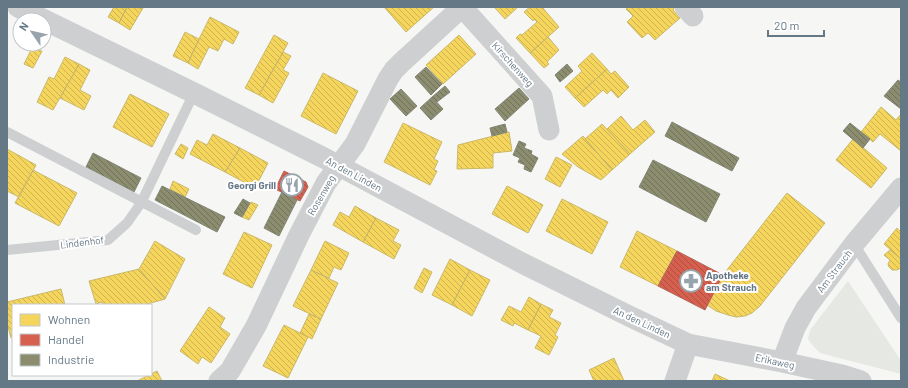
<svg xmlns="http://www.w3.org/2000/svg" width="908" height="388" font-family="Barlow,sans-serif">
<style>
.grass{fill:#e6e9e3}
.homes{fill:url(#homes-back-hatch);stroke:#cab969}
.shops{fill:url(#shops-back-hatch);stroke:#b4675e}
.industry{fill:url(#industry-back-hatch);stroke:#808675}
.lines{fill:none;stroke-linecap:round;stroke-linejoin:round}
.lane{stroke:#cdcfd0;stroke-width:10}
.street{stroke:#cdcfd0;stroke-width:21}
.labels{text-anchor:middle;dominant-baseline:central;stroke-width:4;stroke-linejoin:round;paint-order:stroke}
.street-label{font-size:10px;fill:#657886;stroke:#fff}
.poi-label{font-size:10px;font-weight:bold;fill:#657886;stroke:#fff;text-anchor:end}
</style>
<defs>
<pattern id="homes-back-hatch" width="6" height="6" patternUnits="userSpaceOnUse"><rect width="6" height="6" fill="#f6d55c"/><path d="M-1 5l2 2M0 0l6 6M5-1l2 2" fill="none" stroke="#cbb252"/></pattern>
<pattern id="shops-back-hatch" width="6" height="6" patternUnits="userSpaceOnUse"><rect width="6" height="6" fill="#d6604d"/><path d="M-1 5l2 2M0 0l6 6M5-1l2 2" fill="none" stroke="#a85144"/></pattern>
<pattern id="industry-back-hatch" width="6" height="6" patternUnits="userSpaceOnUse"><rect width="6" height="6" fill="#8c8c6e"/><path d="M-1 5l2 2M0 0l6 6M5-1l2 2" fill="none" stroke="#70725c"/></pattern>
</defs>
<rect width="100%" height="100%" fill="#f6f6f5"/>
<path class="grass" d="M 848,281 L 901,361 L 901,374 L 820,353 L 813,346 L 808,339 L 810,330 Z"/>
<path class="homes" d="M 114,7 L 127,7 L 119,23 L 108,17 Z
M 127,7 L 143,8 L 130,30 L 119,23 Z
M 384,7 L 434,7 L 406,32 Z
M 496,7 L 518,7 L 505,19 L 495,8 Z
M 530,7 L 542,7 L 559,27 L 530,53 L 516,38 L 520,34 L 522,35 L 537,22 L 534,19 L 533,21 L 524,12 Z
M 628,7 L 673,7 L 674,9 L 673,10 L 680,18 L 655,40 L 648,33 L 642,38 L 627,22 L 633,16 L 626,9 Z
M 210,17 L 239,32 L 233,44 L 224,39 L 218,51 L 209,47 L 198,69 L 188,63 L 199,39 Z
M 185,32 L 199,39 L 188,63 L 173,56 Z
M 274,35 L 288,43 L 259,95 L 245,88 Z
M 459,35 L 476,54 L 443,84 L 426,65 Z
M 548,37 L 559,50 L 547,62 L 549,64 L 544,68 L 530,53 Z
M 33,46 L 42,51 L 33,68 L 24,64 Z
M 283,52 L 291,56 L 283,70 L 289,73 L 273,103 L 259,95 Z
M 592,53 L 607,69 L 575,98 L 565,87 L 582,71 L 578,66 Z
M 65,57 L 79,64 L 53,110 L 37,102 L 49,77 L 54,79 Z
M 79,64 L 90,70 L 80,90 L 91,96 L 84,110 L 60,98 Z
M 607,69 L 611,74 L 615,71 L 629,87 L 618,98 L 611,90 L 607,94 L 603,90 L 584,107 L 575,98 Z
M 323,73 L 358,91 L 336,134 L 301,116 Z
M 130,94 L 169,114 L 152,147 L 113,127 Z
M 881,107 L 896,120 L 901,114 L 901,151 L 880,134 L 873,142 L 861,132 Z
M 621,116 L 633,130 L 645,120 L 655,132 L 630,154 L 607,129 Z
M 403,123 L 442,142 L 434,159 L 438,161 L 434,170 L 437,171 L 430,185 L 384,162 Z
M 602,124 L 630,154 L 612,170 L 585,139 Z
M 509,132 L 512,151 L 493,153 L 493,168 L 457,169 L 458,145 Z
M 213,134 L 240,148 L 225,172 L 190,154 L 197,140 L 207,145 Z
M 583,136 L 612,170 L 601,180 L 578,167 L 562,154 Z
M 853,139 L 887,168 L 871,188 L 836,160 Z
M 181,144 L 188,148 L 183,159 L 175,154 Z
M 240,148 L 268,163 L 255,188 L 225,172 Z
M 7,149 L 36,165 L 19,197 L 7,191 Z
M 556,157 L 572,165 L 560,187 L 545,179 Z
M 33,170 L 77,193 L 59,226 L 15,203 Z
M 173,181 L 189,189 L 185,197 L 170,189 Z
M 507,186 L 543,205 L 528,233 L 492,214 Z
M 787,193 L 825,223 L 760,306 L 752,313 L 745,316 L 736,317 L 728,315 L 716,311 L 707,305 L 723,275 Z
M 562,199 L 608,222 L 592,254 L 546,231 Z
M 251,202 L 258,205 L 249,220 L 242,217 Z
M 355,206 L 376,218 L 363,242 L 333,225 L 340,212 L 349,217 Z
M 376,218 L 399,230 L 393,241 L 401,245 L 394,259 L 363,242 Z
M 897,228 L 901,232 L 901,259 L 884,244 Z
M 637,231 L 677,251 L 658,286 L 620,267 Z
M 244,232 L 272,245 L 252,288 L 223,274 Z
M 155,241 L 185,259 L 165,299 L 139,269 Z
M 325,241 L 349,253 L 341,270 L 334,267 L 329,278 L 311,270 Z
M 890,250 L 901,259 L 901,268 L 897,270 L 892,270 L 889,267 L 888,264 L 890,260 L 884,255 Z
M 450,259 L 470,270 L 452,305 L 432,295 Z
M 424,268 L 432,272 L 422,293 L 414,288 Z
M 139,269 L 165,299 L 144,305 L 103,305 L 102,302 L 96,304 L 89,281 Z
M 311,270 L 338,283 L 321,319 L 293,306 Z
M 470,270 L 490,280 L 472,316 L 452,305 Z
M 61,289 L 65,305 L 13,305 L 13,337 L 11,338 L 7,323 L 7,302 Z
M 529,297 L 541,304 L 528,330 L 514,323 L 513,326 L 501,320 L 509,306 L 521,312 Z
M 541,304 L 553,310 L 549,317 L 561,323 L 555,335 L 558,337 L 549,355 L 535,348 L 541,336 L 528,330 Z
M 209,307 L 225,318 L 220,327 L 230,334 L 211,363 L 202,357 L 198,364 L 180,351 Z
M 309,314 L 321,319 L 312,339 L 300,333 Z
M 284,325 L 308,337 L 288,378 L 263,366 Z
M 614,358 L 624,381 L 594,381 L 589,370 Z
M 157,371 L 162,381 L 137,381 L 149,375 L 151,375 L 151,374 Z
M 715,374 L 730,381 L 712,381 Z"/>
<path class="shops" d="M 284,171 L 306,182 L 308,187 L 300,201 L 275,189 Z
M 677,251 L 723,275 L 705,310 L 658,286 Z"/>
<path class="industry" d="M 567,64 L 573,71 L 560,82 L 555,75 Z
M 426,67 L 442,84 L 431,95 L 415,77 Z
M 898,80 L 901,82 L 901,109 L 884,96 Z
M 445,86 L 450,92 L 437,102 L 432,97 Z
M 519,88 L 529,99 L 505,121 L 495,109 Z
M 401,89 L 417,106 L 406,116 L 390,99 Z
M 432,97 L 443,109 L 431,120 L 420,108 Z
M 672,122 L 739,158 L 732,171 L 665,136 Z
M 850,123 L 870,139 L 863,148 L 843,131 Z
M 505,124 L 507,132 L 492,136 L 490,128 Z
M 519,141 L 526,144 L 524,148 L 532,151 L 531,154 L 538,158 L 531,172 L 524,169 L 525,165 L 518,162 L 520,158 L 513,155 Z
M 93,153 L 141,178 L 134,192 L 86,167 Z
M 653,160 L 720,194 L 706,222 L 639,187 Z
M 162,186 L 225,217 L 217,232 L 155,200 Z
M 282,192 L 297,200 L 279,236 L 264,228 Z
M 243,199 L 250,203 L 242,217 L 234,213 Z"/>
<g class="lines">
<path class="lane" d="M 7,132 L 196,230
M 854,244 L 901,318
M 7,250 L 108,240 L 127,223 L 141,203 L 194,93"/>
<path class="street" d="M 18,7 L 194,93 L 326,159 L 522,263 L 631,317 L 688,344 L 782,362 L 842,375 L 861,381
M 462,7 L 542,96 L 549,130
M 685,7 L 693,16
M 782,362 L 795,328 L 806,308 L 854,244 L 901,188
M 219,381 L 230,371 L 256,326 L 299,235 L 326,183 L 355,144 L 388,79 L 394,70 L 401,63 L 462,7
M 675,381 L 688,344"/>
</g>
<defs>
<g id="restaurant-ring" transform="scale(1.15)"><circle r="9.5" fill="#fff" stroke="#98a4ad" stroke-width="1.5"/><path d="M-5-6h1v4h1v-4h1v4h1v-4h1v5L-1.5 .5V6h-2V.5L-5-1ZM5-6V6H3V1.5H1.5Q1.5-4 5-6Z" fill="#98a4ad"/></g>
<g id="pharmacy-ring" transform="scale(1.15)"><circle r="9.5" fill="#fff" stroke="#98a4ad" stroke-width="1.5"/><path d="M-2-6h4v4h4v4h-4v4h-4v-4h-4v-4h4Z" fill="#98a4ad"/></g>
</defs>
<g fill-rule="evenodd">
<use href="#restaurant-ring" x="292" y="185"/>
<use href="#pharmacy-ring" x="691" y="281"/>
</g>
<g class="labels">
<g class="street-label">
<text transform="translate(513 64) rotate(48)">Kirschenweg</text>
<text transform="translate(354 174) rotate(28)">An den Linden</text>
<text transform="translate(321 195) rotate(-60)">Rosenweg</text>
<text transform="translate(82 242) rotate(-7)">Lindenhof</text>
<text transform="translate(834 271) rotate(-53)">Am Strauch</text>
<text transform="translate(642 322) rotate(25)">An den Linden</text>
<text transform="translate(775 361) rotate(12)">Erikaweg</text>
</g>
<g class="poi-label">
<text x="276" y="185">Georgi Grill</text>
<text x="706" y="275" text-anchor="start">Apotheke<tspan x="706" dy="12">am Strauch</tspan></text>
</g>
</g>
<rect width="908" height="388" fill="none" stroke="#657886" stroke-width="16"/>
<rect x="12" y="304" width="140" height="72" fill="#ffffff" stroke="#c1c9cf"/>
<rect x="20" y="314" width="20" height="12" fill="#f6d55c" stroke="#c1c9cf"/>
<text x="48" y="324" font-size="12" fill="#657886">Wohnen</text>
<rect x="20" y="334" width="20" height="12" fill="#d6604d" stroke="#c1c9cf"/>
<text x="48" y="344" font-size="12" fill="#657886">Handel</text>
<rect x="20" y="354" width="20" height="12" fill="#8c8c6e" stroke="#c1c9cf"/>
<text x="48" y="364" font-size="12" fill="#657886">Industrie</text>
<g transform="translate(32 32) rotate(304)"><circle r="19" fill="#ffffff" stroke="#c1c9cf"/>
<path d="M0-3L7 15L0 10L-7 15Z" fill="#98a4ad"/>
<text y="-6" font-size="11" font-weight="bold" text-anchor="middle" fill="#657886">N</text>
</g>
<path d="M768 30v6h56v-6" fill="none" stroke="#657886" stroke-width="2"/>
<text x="774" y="30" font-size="12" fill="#657886" stroke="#ffffff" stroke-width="3" paint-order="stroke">20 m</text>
</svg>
